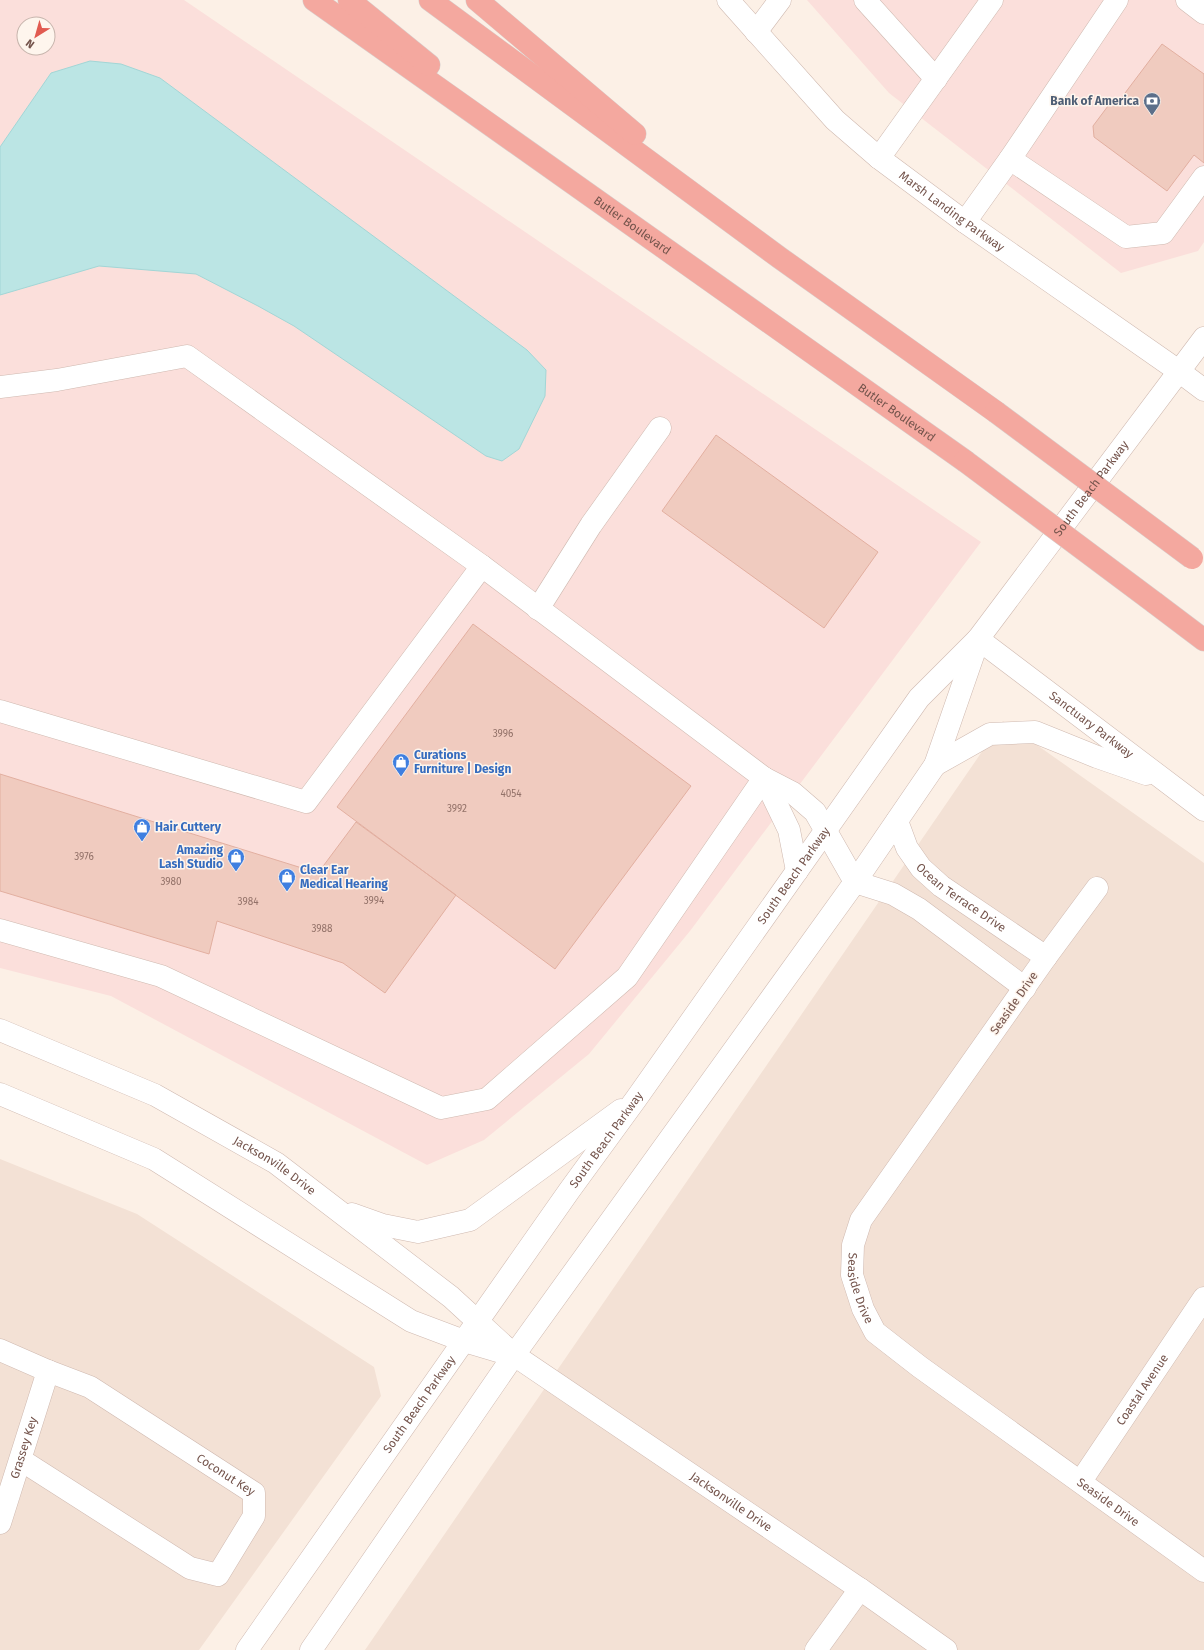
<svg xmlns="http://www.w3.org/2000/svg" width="1204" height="1650" font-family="'Fira Sans',sans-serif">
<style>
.residential{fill:#f3e1d5}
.commercial{fill:#fbdfdb;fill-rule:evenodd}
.water{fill:#bbe5e4;stroke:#a2d6d6}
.building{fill:#f0cbbf;stroke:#e2afa0}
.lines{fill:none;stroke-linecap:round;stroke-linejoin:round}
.minor-casing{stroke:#cfb9b0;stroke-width:23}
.highway-casing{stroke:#d8cfcd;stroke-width:23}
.minor{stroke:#fff;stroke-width:22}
.highway{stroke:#f4a89f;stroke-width:22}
.highway-bridge-casing{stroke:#d8cfcd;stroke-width:23;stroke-linecap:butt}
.highway-bridge{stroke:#f4a89f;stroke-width:22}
.labels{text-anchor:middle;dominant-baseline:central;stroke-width:3;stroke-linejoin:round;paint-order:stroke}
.number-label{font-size:10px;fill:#937269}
.service-label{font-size:12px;font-weight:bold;fill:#4e5e75;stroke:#fef5ed;text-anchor:end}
.street-label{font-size:12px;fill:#74544c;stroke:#fef5ed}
.shop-label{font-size:12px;font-weight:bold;fill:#366cbe;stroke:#fef5ed;text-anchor:start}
</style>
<rect width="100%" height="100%" fill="#fcf0e6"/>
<path class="residential" d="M 1003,721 L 1204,863 L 1204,1650 L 365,1650 Z
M 0,1159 L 137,1214 L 374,1367 L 381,1396 L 199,1650 L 0,1650 Z"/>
<path class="commercial" d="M 0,0 L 184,0 L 981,542 L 690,931 L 589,1054 L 484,1140 L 427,1165 L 111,996 L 0,968 ZM 24,24 L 48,24 L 48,48 L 24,48 Z
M 807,0 L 1204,0 L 1204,242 L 1198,251 L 1121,273 L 889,93 Z"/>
<path class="water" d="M 90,61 L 121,64 L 160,78 L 527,350 L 546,370 L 545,396 L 519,449 L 502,461 L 486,456 L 294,326 L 258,306 L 196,274 L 99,266 L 0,295 L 0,147 L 51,73 Z"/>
<path class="building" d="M 1162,44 L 1204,74 L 1204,163 L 1194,155 L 1167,191 L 1094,137 L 1093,126 L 1111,102 L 1116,105 Z
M 716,435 L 878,552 L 824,628 L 662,511 Z
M 473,624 L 691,786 L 555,969 L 337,807 Z
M 0,774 L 318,873 L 356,822 L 456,895 L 385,993 L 343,963 L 217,921 L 209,954 L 0,891 Z"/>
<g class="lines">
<g class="minor-casing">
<g id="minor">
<path id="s1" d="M 728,0 L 835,120 L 879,158 L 965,222 L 1180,372 L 1204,390"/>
<path d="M 865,0 L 936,79"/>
<path d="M 1187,0 L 1204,13"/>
<path d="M 756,32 L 780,0"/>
<path d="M 879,158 L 992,0"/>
<path d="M 1010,159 L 1126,237 L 1163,233 L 1204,177"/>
<path d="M 965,222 L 1010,159 L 1117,0"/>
<path d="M 0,387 L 57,380 L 187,356 L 482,566 L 764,778 L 793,793 L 815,812 L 855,882 L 893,894 L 919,909 L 1025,988"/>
<path d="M 538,609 L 591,525 L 660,428"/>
<path id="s2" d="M 978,639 L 1204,810"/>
<path d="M 0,711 L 306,802 L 482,566"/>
<path d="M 935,765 L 990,734 L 1035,732 L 1097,757 L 1146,774"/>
<path d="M 764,778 L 789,830 L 797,871"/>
<path id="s3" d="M 897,821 L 907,848 L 921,868 L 941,886 L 1046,957"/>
<path id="s4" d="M 1097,888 L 1046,957 L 861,1220 L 853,1245 L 852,1275 L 863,1309 L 875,1332 L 920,1367 L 1204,1571"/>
<path d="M 0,930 L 161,976 L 441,1108 L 487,1099 L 627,977 L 764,778"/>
<path id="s5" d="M 0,1030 L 155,1095 L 276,1163 L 451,1297 L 514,1355 L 860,1589 L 946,1650"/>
<path d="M 0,1094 L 154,1159 L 411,1321 L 464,1341 L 511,1355"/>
<path d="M 352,1214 L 383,1225 L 418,1232 L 470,1220 L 621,1110"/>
<path id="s6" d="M 0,1350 L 48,1371 L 90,1387 L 254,1493 L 254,1516 L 218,1575 L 190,1568 L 21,1460"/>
<path id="s7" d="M 1081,1481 L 1204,1298"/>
<path id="s8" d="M 0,1523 L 48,1371"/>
<path id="s9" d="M 247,1650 L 569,1191 L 636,1099 L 919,698 L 978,639 L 1204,338"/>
<path d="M 311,1650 L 514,1355 L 855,882 L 935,765 L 977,644"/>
<path d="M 816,1650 L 860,1589"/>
</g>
</g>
<g class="highway-casing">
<g id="highway">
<path id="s10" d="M 314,0 L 965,461"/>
<path d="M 349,0 L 429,65"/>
<path d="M 430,0 L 780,258 L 996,412"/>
<path d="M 477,0 L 635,134"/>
<path d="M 1155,603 L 1204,640"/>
</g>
</g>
<use href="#minor" class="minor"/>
<use href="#highway" class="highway"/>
<g class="highway-bridge-casing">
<path id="highway-bridge" d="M 996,412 L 1192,558
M 965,461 L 1155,603"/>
</g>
<use href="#highway-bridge" class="highway-bridge"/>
</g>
<defs>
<g id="bank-pin" transform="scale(0.9)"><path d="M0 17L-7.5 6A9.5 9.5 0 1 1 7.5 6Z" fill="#5c6f8a" stroke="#fef5ed"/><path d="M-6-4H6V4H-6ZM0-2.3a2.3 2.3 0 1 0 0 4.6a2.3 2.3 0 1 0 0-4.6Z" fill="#fff"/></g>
<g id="shop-pin" transform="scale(0.9)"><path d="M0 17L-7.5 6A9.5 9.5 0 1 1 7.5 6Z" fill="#3f7fe0" stroke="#fef5ed"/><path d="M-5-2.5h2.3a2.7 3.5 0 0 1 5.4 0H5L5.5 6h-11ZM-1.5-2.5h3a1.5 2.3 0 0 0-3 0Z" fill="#fff"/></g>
</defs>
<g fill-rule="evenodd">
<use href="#bank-pin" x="1152" y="101"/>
<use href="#shop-pin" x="401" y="762"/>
<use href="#shop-pin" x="142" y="827"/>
<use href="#shop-pin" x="236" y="857"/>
<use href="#shop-pin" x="287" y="877"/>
</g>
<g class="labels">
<g class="number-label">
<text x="503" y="734">3996</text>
<text x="511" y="794">4054</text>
<text x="457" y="809">3992</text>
<text x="84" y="857">3976</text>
<text x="171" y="882">3980</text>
<text x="374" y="901">3994</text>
<text x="248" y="902">3984</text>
<text x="322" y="929">3988</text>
</g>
<g class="service-label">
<text x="1139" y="101">Bank of America</text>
</g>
<g class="street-label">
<text stroke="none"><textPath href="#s1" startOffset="309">Marsh Landing Parkway</textPath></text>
<text stroke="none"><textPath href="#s10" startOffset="390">Butler Boulevard</textPath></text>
<text stroke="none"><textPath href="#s10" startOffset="714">Butler Boulevard</textPath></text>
<text stroke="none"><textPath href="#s9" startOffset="1437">South Beach Parkway</textPath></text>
<text stroke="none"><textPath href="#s2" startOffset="142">Sanctuary Parkway</textPath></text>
<text stroke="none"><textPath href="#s9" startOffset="948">South Beach Parkway</textPath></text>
<text stroke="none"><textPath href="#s3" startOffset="103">Ocean Terrace Drive</textPath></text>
<text transform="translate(1014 1003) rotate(-55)">Seaside Drive</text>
<text stroke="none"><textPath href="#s9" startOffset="624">South Beach Parkway</textPath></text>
<text stroke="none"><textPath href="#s5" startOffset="307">Jacksonville Drive</textPath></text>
<text stroke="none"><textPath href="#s4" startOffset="478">Seaside Drive</textPath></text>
<text stroke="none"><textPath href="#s7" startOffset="110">Coastal Avenue</textPath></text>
<text stroke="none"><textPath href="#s9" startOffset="300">South Beach Parkway</textPath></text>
<text stroke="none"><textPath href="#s8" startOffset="79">Grassey Key</textPath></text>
<text stroke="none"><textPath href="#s6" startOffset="259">Coconut Key</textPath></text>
<text stroke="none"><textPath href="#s4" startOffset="814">Seaside Drive</textPath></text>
<text stroke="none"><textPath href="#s5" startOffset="875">Jacksonville Drive</textPath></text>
</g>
<g class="shop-label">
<text x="414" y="755">Curations<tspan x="414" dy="14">Furniture | Design</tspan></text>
<text x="155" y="827">Hair Cuttery</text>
<text x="223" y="850" text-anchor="end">Amazing<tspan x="223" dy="14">Lash Studio</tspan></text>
<text x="300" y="870">Clear Ear<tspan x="300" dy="14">Medical Hearing</tspan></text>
</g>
</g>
<g transform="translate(36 36) rotate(217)"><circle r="19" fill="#fef5ed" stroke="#c7b5ad"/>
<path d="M0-3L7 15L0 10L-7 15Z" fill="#e15a50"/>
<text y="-6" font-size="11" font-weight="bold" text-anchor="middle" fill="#74544c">N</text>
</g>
</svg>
